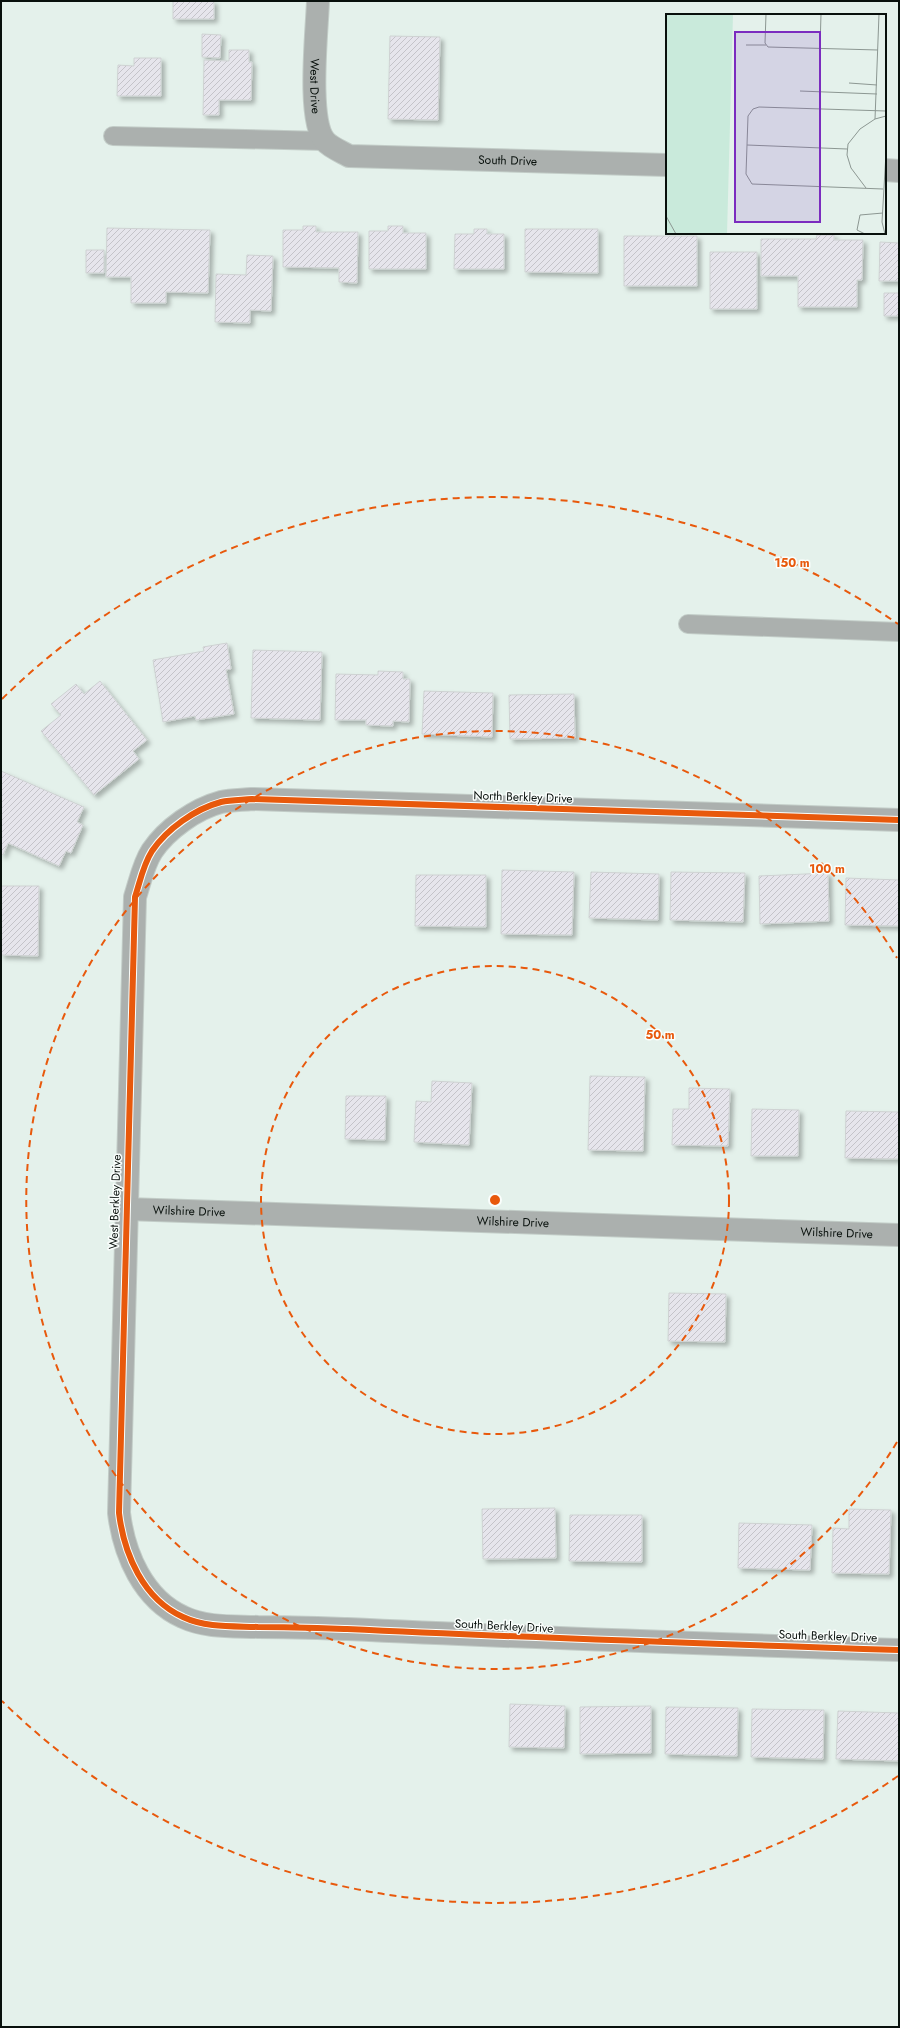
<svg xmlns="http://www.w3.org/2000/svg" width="900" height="2028" font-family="Jost,sans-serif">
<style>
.building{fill:url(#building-hatch);stroke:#ced2d2;filter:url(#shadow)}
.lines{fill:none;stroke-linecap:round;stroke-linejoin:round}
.lane-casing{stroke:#c2ccc7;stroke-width:20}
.street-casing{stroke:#c2ccc7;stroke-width:24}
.lane{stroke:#abb0ae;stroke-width:18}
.street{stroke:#abb0ae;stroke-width:22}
.cycleway-casing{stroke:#fafefc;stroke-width:8}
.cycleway{stroke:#e8590c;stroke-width:6}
.ring{fill:none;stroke:#e8590c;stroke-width:2;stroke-dasharray:7 5}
.labels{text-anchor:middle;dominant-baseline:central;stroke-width:3;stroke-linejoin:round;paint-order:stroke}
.street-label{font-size:12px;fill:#08100c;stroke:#fafefc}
.inset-road{fill:none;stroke:#8c9792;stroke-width:1}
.view{fill:#7b2cbf;fill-opacity:0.15;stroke:#7b2cbf;stroke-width:2}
.inset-edge{fill:none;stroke:#08100c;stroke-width:2}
.centre{fill:#e8590c;stroke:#fafefc;stroke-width:2}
.ring-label{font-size:12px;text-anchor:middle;font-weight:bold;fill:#e8590c;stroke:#fafefc;stroke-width:3;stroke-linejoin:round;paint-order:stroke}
</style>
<defs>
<pattern id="building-hatch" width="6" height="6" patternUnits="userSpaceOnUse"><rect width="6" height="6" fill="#e6e5ec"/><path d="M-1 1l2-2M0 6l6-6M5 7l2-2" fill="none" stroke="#c4c3c9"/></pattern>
<filter id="shadow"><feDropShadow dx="3.5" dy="3.5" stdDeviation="2" flood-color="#0004"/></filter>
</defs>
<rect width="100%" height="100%" fill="#e4f1eb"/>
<path class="building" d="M 173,1 L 214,1 L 214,19 L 173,19 Z
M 202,34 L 221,35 L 220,58 L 202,57 Z
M 390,36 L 440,37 L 438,120 L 388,119 Z
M 229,50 L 249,50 L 249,62 L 252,62 L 251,100 L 219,100 L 219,115 L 203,115 L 204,60 L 229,61 Z
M 134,58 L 161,58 L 161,96 L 117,96 L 118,65 L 134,66 Z
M 303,226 L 316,226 L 316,232 L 358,232 L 357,283 L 339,282 L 339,268 L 283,267 L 283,230 L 303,230 Z
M 388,226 L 403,226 L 403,233 L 426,233 L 426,269 L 369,269 L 369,231 L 388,231 Z
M 107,228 L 210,230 L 208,293 L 166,292 L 166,303 L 131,303 L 131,277 L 106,277 Z
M 474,229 L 487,229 L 487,234 L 504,234 L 504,269 L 454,269 L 455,234 L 474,234 Z
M 525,229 L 598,229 L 598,273 L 525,272 Z
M 817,235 L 834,235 L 834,240 L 863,240 L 862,280 L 857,280 L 857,307 L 798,307 L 798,276 L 761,276 L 761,239 L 816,239 Z
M 624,236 L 697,236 L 697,286 L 624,286 Z
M 880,242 L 899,243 L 899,281 L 879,281 Z
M 86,250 L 104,250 L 104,273 L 86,273 Z
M 710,252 L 757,252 L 757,309 L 710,309 Z
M 247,255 L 273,256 L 271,311 L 250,310 L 250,323 L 215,322 L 216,274 L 246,275 Z
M 884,293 L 899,293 L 899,316 L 884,316 Z
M 227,643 L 231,669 L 226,670 L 234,714 L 196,720 L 195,716 L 163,722 L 153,660 L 204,651 L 203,647 Z
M 253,650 L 322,652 L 320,720 L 251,718 Z
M 378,671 L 403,672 L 403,679 L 410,679 L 409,722 L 393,721 L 393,726 L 366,725 L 366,720 L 335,720 L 336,674 L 378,675 Z
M 100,681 L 147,740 L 133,751 L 139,759 L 94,795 L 41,731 L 61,715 L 51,704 L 76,684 L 84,694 Z
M 424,691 L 493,693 L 492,737 L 422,734 Z
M 574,694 L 575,738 L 510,739 L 509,695 Z
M 1,771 L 84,807 L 77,822 L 83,825 L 71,853 L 66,851 L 59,866 L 8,843 L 3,855 L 1,854 Z
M 502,870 L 574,872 L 572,935 L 501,934 Z
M 591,872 L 659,874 L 658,920 L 589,918 Z
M 671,872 L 745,873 L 743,922 L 670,920 Z
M 828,873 L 829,921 L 760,924 L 759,876 Z
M 416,875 L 486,875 L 486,927 L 415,926 Z
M 846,878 L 899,880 L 899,926 L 845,925 Z
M 1,886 L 39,886 L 38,956 L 1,955 Z
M 590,1076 L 645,1077 L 643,1151 L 588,1150 Z
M 432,1081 L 472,1083 L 469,1145 L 414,1142 L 416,1101 L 431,1102 Z
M 689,1088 L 730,1089 L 728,1146 L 672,1145 L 673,1109 L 689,1109 Z
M 346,1096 L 386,1096 L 385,1140 L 345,1139 Z
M 752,1109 L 799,1110 L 798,1156 L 751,1156 Z
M 846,1111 L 899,1112 L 899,1159 L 845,1158 Z
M 669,1293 L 726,1294 L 725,1342 L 668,1341 Z
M 555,1508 L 556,1558 L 483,1559 L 482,1509 Z
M 849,1509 L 891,1510 L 889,1574 L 832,1573 L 833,1528 L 849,1529 Z
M 570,1515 L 642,1515 L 642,1562 L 569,1561 Z
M 739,1523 L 812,1525 L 810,1570 L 738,1568 Z
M 510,1704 L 565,1706 L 564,1748 L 509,1747 Z
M 651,1706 L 651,1753 L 580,1754 L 580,1707 Z
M 666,1707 L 738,1708 L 737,1756 L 665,1754 Z
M 752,1709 L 824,1710 L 823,1759 L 751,1757 Z
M 838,1711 L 899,1713 L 899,1761 L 836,1759 Z"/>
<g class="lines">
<g class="lane-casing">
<path id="lane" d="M 113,136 L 325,141
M 688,624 L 899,632"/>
</g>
<g class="street-casing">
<g id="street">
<path id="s1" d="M 318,1 C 317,31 307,120 325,141 C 330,147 342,152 349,156 L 667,165"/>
<path d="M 885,170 L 899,171"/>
<path d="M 899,820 L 252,799 C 242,800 231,800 221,802 C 195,809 167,829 152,851 C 143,865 140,882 135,897 L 119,1513 C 124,1554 143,1599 183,1617 C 206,1628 233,1626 258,1627 C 288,1627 317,1628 347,1629 C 531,1638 715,1644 899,1650"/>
<path id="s2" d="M 126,1209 L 899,1235"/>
</g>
</g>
<use href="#lane" class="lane"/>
<use href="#street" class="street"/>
<g class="cycleway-casing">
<path id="cycleway" d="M 899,820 L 252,799 C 242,800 231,800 221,802 C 195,809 167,829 152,851 C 143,865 140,882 135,897 L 119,1513 C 124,1554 143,1599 183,1617 C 206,1628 233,1626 258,1627 C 288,1627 317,1628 347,1629 C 531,1638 715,1644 899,1650"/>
</g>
<use href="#cycleway" class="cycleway"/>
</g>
<g class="ring">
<circle cx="495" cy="1200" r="234"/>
<path d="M897 1442A469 469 0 1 1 897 958"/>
<path d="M898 1776A703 703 0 0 1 2 1701M2 699A703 703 0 0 1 898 624"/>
</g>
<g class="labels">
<g class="street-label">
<text stroke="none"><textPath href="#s1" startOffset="85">West Drive</textPath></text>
<text stroke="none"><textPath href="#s1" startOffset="329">South Drive</textPath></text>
<text transform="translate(523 797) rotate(2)">North Berkley Drive</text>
<text transform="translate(115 1202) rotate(-88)">West Berkley Drive</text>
<text stroke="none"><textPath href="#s2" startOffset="63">Wilshire Drive</textPath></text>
<text stroke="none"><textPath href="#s2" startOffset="387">Wilshire Drive</textPath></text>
<text stroke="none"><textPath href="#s2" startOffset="711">Wilshire Drive</textPath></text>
<text transform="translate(504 1626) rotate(3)">South Berkley Drive</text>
<text transform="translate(828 1636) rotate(2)">South Berkley Drive</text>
</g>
</g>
<g transform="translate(666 14)">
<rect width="220" height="220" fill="#e4f1eb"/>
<path d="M 0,0 L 67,0 L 61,220 L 0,220 Z" fill="#c9eadb"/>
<path class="inset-road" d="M 100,0 L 99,29 L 102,33 L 212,36M 80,31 L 100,31M 154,34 L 155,0M 183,69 L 211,71M 134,77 L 211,80M 209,105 L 213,0M 81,131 L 181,135M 200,174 L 185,154 L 181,141 L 182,130 L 194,115 L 209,105 L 220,102M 217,175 L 86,170 L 80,160 L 82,102 L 87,95 L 93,93 L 220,97M 0,202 L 10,220M 199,220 L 191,216 L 194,201 L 217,199M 219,220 L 216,208 L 220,139"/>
<path class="view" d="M 69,18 L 154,18 L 154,208 L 69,208 Z"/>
<rect width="220" height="220" class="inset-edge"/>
</g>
<circle cx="495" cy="1200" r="6" class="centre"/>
<g class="ring-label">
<text x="792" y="567">150 m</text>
<text x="827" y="873">100 m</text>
<text x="660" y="1039">50 m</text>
</g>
<rect width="900" height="2028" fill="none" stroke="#08100c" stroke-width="4"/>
</svg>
